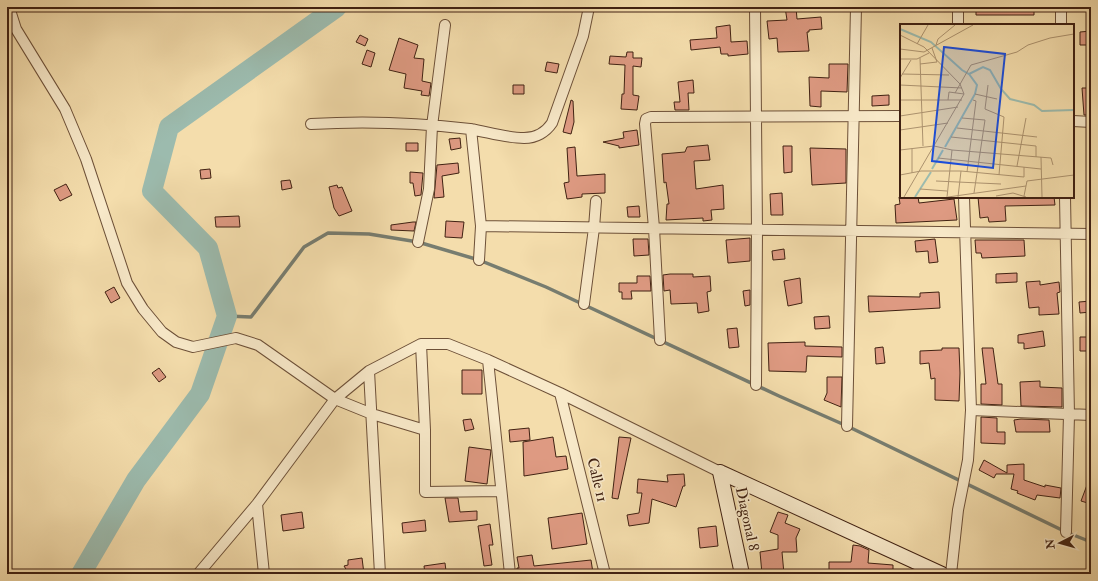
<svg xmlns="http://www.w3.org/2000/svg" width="1098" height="581" font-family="'IM FELL Double Pica',serif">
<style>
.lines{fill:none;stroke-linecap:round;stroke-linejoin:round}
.stream{stroke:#777d70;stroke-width:3.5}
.river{stroke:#9cbbae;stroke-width:20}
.building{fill:#de9a82;stroke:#402112}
.street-casing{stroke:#6d5038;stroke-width:12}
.secondary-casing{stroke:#402112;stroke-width:16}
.street{stroke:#f8e9c9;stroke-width:10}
.secondary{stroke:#f8e9c9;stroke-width:14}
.labels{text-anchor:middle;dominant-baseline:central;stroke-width:3.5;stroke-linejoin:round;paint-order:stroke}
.street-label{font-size:15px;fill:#402112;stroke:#f8e9c9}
.inset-river{fill:none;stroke:#9cbbae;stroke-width:2}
.inset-road{fill:none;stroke:#ac926e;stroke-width:1}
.view{fill:#1d4ed8;fill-opacity:0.15;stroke:#1d4ed8;stroke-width:2}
.inset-edge{fill:none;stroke:#402112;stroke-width:2}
</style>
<rect width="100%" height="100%" fill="#f4ddac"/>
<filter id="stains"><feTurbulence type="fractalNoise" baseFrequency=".005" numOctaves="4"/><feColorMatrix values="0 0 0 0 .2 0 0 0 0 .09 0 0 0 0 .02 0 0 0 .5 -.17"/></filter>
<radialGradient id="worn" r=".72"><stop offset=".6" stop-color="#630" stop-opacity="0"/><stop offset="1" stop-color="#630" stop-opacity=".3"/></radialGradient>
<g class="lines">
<path class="stream" d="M 227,316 L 251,317 L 304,247 L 328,233 L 369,234 L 418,242 L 479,260 L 546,287 L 779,396 L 847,426 L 1066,532 L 1091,542"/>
<path class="river" d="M 81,574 L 136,480 L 200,394 L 227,316 L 208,248 L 152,191 L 169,127 L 337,7"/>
</g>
<path class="building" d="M 785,7 L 796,7 L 797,19 L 821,17 L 822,29 L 809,30 L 809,32 L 807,32 L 809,51 L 778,52 L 777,38 L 769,39 L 767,21 L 787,20 Z
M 976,7 L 1034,7 L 1034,15 L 976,15 Z
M 730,25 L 731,42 L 747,41 L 748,54 L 728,56 L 728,54 L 721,54 L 720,47 L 691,50 L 690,40 L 717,38 L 716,27 Z
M 1091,31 L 1091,45 L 1080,45 L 1080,32 Z
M 360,35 L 368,39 L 365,46 L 356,42 Z
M 399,38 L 418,45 L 414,58 L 424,59 L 422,81 L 431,83 L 429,96 L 421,95 L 422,91 L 404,88 L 406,74 L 389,70 Z
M 367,50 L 375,53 L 371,67 L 362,64 Z
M 627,52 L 633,52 L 633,58 L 642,58 L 641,67 L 633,66 L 633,95 L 639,96 L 637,110 L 621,109 L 622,94 L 624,94 L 625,65 L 609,64 L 610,56 L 626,57 Z
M 547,62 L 559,64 L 557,73 L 545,71 Z
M 829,64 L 848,64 L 847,92 L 821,91 L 821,107 L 810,106 L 809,77 L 829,78 Z
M 693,80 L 694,93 L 688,93 L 689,110 L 675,110 L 674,102 L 680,102 L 678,82 Z
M 513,85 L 524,85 L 524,94 L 513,94 Z
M 1082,88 L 1091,88 L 1091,115 L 1084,115 Z
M 889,95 L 889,105 L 872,106 L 872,96 Z
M 571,100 L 573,101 L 574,122 L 571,134 L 563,132 Z
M 637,130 L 639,145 L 619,148 L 619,146 L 603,142 L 624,138 L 623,132 Z
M 460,138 L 461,148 L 451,150 L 449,139 Z
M 406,143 L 418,143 L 418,151 L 406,151 Z
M 708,145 L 710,160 L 694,161 L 696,189 L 723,185 L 724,209 L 711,210 L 712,220 L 703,221 L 703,218 L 666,220 L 667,204 L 669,204 L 666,182 L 664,183 L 662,154 L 685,152 L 687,147 Z
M 783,146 L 792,146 L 792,172 L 784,173 Z
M 575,147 L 577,176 L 605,174 L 605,193 L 582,194 L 582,197 L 567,199 L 564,183 L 569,182 L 567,148 Z
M 810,148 L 846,149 L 846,183 L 812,185 Z
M 458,163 L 459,173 L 442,176 L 444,197 L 434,198 L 437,165 Z
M 210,169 L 211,178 L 201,179 L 200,170 Z
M 410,172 L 423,173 L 421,195 L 415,196 L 413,183 L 410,183 Z
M 290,180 L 292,188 L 282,190 L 281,181 Z
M 66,184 L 72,195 L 60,201 L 54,190 Z
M 337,185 L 338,188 L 342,187 L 352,211 L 339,216 L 334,208 L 329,187 Z
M 782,193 L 783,215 L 771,215 L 770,194 Z
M 899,197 L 918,197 L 919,203 L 954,199 L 957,220 L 896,223 L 895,205 L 900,204 Z
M 978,197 L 1054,197 L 1055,205 L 1005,206 L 1006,221 L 989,222 L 988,217 L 980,218 Z
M 639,206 L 640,217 L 628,217 L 627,207 Z
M 239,216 L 240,227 L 216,227 L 215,217 Z
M 446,221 L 464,222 L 462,238 L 445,237 Z
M 413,222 L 416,222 L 414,231 L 391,230 L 391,225 Z
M 750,238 L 750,261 L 728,263 L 726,240 Z
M 633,239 L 648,239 L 649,255 L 634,256 Z
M 935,239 L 938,262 L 929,263 L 928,251 L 916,252 L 915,241 Z
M 975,240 L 1024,240 L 1025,256 L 982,258 L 981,253 L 976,253 Z
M 784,249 L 785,259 L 773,260 L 772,251 Z
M 1017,273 L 1017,282 L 996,283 L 996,274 Z
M 670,274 L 693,274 L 693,277 L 710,276 L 711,291 L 707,292 L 709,311 L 698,313 L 697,303 L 671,304 L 670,290 L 664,291 L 663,275 Z
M 637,276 L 650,276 L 651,291 L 631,291 L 632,299 L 622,299 L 622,292 L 619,292 L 619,283 L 637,283 Z
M 800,278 L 802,303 L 788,306 L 784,281 Z
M 1040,281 L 1040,285 L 1059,282 L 1060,292 L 1057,293 L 1059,314 L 1039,315 L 1039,307 L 1029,308 L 1026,282 Z
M 114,287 L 120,298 L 111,303 L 105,292 Z
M 750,290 L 750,305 L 745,306 L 743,291 Z
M 939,292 L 940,308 L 869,312 L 868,296 L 920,297 L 920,293 Z
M 1091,301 L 1091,312 L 1080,313 L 1079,302 Z
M 829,316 L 830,328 L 815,329 L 814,317 Z
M 737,328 L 739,347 L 729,348 L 727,329 Z
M 1043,331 L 1045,346 L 1024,349 L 1024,343 L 1018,343 L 1018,335 Z
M 1080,337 L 1091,337 L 1091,351 L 1080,351 Z
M 805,342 L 805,346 L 842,347 L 842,357 L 807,356 L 806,372 L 769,371 L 768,343 Z
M 883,347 L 885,363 L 876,364 L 875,348 Z
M 942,348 L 959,348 L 960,373 L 959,401 L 935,400 L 935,378 L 931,379 L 929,363 L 920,364 L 920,351 L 942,350 Z
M 982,348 L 993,348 L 998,384 L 1002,384 L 1002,405 L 981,404 L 981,384 L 986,384 Z
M 159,368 L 166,377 L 159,382 L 152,373 Z
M 462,370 L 482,370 L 482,394 L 462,394 Z
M 827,377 L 842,377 L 841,407 L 824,400 L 827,393 Z
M 1040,381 L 1040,387 L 1062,388 L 1062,407 L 1021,406 L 1020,382 Z
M 981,417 L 997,418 L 997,432 L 1005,432 L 1005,444 L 981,443 Z
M 471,419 L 474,429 L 465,431 L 463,420 Z
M 1021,419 L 1049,420 L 1050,432 L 1016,432 L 1014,420 Z
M 529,428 L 530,440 L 510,442 L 509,430 Z
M 553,437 L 556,457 L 566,456 L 568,469 L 524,476 L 523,442 Z
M 619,437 L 631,438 L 618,499 L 612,498 Z
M 469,447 L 491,450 L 487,484 L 465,481 Z
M 984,460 L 1007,473 L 1007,465 L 1024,464 L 1024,480 L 1045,487 L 1045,485 L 1061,488 L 1060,498 L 1037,495 L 1035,500 L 1017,493 L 1018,491 L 1011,489 L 1014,474 L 996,474 L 994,478 L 979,470 Z
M 684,474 L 685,486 L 683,486 L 676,507 L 652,499 L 649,523 L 629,526 L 627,515 L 639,513 L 642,493 L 637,493 L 638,479 L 668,482 L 667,475 Z
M 1090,477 L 1091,477 L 1091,504 L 1081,501 Z
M 445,498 L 458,498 L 460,512 L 477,511 L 477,520 L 449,522 Z
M 302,512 L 304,528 L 283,531 L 281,515 Z
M 778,512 L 788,515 L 785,523 L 800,529 L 796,538 L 797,552 L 782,552 L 784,574 L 762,574 L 760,552 L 778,549 L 778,535 L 770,532 Z
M 582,513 L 587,544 L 552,549 L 548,518 Z
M 425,520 L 426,531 L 403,533 L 402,523 Z
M 490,524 L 493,545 L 489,545 L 492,565 L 484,566 L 478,526 Z
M 716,526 L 718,546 L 700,548 L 698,528 Z
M 853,545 L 860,546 L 869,550 L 868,563 L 893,565 L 893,574 L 829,574 L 829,562 L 851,562 Z
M 532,555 L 534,566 L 591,560 L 593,573 L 517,574 L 517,568 L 519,568 L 517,557 Z
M 362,558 L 364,574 L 349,574 L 344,566 L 348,565 L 348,560 Z
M 445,563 L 446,571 L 425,574 L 424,566 Z"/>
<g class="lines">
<g class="street-casing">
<path id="street" d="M 9,7 L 16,29 L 65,109 L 86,159 L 127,283 L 143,309 L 162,332 L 176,342 L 193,347 L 236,338 L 258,345 L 335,399 L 372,414 L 425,430
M 755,7 L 757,230 L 756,385
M 958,7 L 958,25
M 1061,7 L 1061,25
M 1073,121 L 1091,122
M 311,124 C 361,121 420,123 470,129 C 488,132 506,138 524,138 C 536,138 546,132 552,123 L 583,36 L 589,7
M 471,129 L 481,226
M 1065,197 L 1069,415 L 1066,532
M 418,242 L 429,189 L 432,126 L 445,25
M 479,260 L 481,226 L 1091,234
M 584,304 L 594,228 L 596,201
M 660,340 L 654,228 L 645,124 L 646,119 L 651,117 L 901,116
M 421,344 L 425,430 L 425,492 L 501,491
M 488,360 L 510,574
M 369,371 L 380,574
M 560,393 L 605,574
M 971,410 L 1091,415
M 847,426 L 856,7
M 257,504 L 264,574
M 198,574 L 257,504 L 335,399 L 369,371 L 421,344 L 448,344 L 488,360 L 560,393 L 720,472
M 951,574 L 958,510 L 968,460 L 971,410 L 964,197"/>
</g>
<g class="secondary-casing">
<path id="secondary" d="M 720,472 L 942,574
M 720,472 L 742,574"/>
</g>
<use href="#street" class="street"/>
<use href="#secondary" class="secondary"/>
</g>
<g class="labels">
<g class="street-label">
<text transform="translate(597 480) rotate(76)">Calle 11</text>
<text transform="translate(747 519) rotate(78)">Diagonal 8</text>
</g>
</g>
<g transform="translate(900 24)">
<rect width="174" height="174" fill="#f4ddac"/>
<path class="inset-river" d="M 0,5 L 31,18 L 62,46 L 69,50 L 83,43 L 90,46 L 101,65 L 110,75 L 134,81 L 142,87 L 174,86M 45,123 L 75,70 L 77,61 L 69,50M 32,145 L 43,126M 15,173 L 31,148"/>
<path class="inset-road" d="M 0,11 L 24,23 L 60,60 L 64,70 L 4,173M 17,20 L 28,1M 36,21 L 38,15 L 55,1M 0,25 L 24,28 L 73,1M 20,34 L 23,122M 0,35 L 17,35 L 29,29M 20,40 L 37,38 L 32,24M 2,50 L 49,51M 0,54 L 11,36M 0,61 L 62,64M 88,61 L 85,85 L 104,93 L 99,151M 55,69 L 71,41 L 117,28 L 128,21 L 150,14 L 174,10M 75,70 L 97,75M 0,76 L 62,76M 48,76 L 49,68 L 64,70M 0,92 L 58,83M 62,94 L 85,96 L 74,169M 57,104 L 137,113M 0,106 L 48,99M 51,113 L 136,122 L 136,133M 0,126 L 34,122 L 52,126 L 151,134 L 153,141M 141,133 L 142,173M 38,134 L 141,145M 117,142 L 126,94M 67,148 L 76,77 L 73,76M 12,149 L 12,124M 0,151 L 21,147 L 61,147 L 124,153 L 124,143M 36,157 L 101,160M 20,165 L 47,167M 96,172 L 113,169 L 126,173M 124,172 L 127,157 L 174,151M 47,173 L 52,126M 48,173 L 126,162M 58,173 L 61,147"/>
<path class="view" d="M 44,23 L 105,30 L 93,144 L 32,137 Z"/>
<rect width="174" height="174" class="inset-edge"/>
</g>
<rect width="1098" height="581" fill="none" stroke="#f4ddac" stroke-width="24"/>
<rect x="8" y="8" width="1082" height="565" fill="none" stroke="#402112" stroke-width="2"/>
<rect x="12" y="12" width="1074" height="557" fill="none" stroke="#402112"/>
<g transform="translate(1060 543) rotate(264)" stroke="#f8e9c9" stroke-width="3" paint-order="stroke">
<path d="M0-3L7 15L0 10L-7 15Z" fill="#402112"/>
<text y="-6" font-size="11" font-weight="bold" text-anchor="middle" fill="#402112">N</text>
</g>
<rect width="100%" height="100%" filter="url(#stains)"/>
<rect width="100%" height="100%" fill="url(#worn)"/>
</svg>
